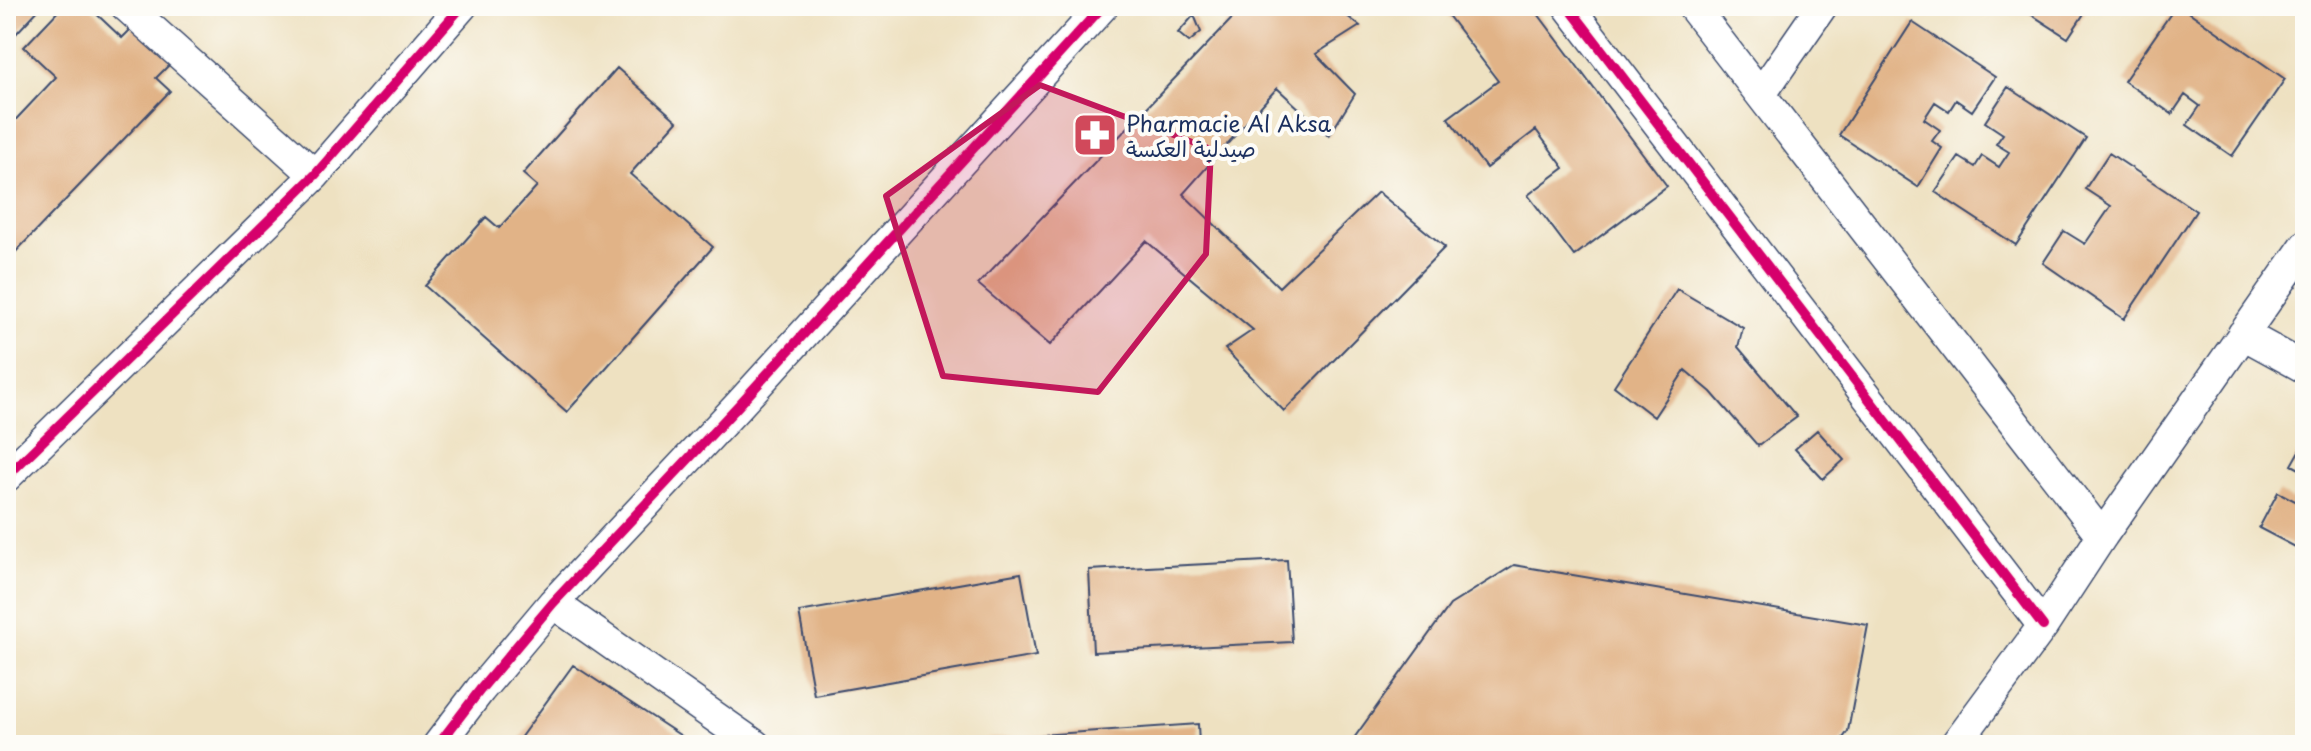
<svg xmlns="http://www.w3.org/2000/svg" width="2311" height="751" font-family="'Playpen Sans','Playpen Sans Arabic',sans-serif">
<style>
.building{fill:#e1b387}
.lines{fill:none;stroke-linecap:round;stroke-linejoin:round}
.street-casing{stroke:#3b4a6d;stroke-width:33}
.street{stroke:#fff;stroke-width:30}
.cycleway-casing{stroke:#fdfcf7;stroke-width:15}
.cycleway{stroke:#d6006c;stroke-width:10}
.marked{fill:#c2185b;fill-opacity:0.2;stroke:#c2185b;stroke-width:6;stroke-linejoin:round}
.labels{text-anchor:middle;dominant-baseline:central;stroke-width:8;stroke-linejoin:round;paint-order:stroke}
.poi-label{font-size:22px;fill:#1b2f5e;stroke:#fdfcf7;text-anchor:start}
</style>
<rect width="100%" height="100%" fill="#fdfcf7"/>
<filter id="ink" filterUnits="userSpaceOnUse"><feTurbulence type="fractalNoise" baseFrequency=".0125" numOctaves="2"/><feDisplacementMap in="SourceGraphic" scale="16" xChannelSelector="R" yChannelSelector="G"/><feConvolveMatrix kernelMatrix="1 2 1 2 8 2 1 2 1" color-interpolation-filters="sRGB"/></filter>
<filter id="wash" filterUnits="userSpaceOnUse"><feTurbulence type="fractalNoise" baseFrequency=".006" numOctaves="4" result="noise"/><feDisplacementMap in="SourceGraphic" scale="32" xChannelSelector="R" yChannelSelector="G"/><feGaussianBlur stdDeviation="1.8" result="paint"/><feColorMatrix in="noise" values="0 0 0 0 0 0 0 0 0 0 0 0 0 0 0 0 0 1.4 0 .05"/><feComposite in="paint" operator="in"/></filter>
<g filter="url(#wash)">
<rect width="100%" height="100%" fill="#eee1c1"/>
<g id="blocks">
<path class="building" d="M 6,6 L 42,6 L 12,38 L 6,32 Z
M 63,6 L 88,6 L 122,38 L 136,24 L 174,60 L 156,78 L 170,91 L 6,262 L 6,130 L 56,77 L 24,47 Z
M 1244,6 L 1334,6 L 1360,26 L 1316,54 L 1355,94 L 1329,136 L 1277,88 L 1183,194 L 1279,287 L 1378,192 L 1445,247 L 1284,411 L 1225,349 L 1253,330 L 1146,241 L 1050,345 L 978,284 Z
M 1441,6 L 1532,6 L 1667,186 L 1574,256 L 1528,195 L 1564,168 L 1536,130 L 1486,168 L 1448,118 L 1498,81 Z
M 2018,6 L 2089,6 L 2068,38 Z
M 2176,6 L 2180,6 L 2285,79 L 2232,156 L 2187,125 L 2200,106 L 2185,95 L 2172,114 L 2124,81 Z
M 1194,15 L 1201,32 L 1189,42 L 1178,33 Z
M 1912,22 L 1995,77 L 1972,111 L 1956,100 L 1949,111 L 1935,102 L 1924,119 L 1940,130 L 1932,141 L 1942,148 L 1918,187 L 1839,135 Z
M 617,68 L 677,121 L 630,174 L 713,247 L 567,412 L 425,286 L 486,217 L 499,228 L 537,186 L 523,174 Z
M 2008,87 L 2086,138 L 2016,245 L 1935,192 L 1959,157 L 1975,167 L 1982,156 L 1999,167 L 2009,152 L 1996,144 L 2003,134 L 1985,122 Z
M 2109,153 L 2196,211 L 2124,319 L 2043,263 L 2064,231 L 2085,244 L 2111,206 L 2085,189 Z
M 1677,289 L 1743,328 L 1738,347 L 1797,417 L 1758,446 L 1711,392 L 1685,370 L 1654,417 L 1614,386 Z
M 1817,430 L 1844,460 L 1823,479 L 1795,449 Z
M 2305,442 L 2305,472 L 2292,465 Z
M 2278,492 L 2305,506 L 2305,552 L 2259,528 Z
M 1287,560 L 1292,642 L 1093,652 L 1089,570 Z
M 1514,565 L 1868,625 L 1848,731 L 1838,745 L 1349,745 L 1450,605 Z
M 1021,573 L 1036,656 L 814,695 L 799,612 Z
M 573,665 L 695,745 L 515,745 Z
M 1198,724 L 1199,745 L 968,745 L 968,740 Z"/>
</g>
</g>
<g filter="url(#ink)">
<use href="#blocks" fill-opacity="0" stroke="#3b4a6d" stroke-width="2"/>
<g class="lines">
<g class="street-casing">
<path id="street" d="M 126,6 L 315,175
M 1568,6 L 2043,626
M 1692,6 L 2102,536
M 1761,94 L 1822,6
M 2243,334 L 2305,368
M 6,477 L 315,175 L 462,6
M 553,603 L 755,745
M 438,745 L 480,690 L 553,603 L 739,405 L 1103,6
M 1955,745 L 2043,626 L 2102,536 L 2305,246"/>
</g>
<use href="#street" class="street"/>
<g class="cycleway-casing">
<path id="cycleway" d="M 1568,6 L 2043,626
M 6,477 L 315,175 L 462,6
M 438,745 L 480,690 L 553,603 L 739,405 L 1103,6"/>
</g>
<use href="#cycleway" class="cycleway"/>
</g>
</g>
<path class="marked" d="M 1040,85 L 1211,149 L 1206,254 L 1098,392 L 943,376 L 886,196 Z"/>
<defs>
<g id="pharmacy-square" transform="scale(2.3)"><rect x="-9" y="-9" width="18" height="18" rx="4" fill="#d1495b" stroke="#fdfcf7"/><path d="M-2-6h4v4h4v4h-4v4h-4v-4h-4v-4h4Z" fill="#fff"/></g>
</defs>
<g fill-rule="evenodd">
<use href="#pharmacy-square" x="1095" y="135"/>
</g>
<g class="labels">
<g class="poi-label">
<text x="1126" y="122">Pharmacie Al Aksa<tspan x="1126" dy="25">صيدلية العكسة</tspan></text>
</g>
</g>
<rect width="2311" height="751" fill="none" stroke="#fdfcf7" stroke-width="32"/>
</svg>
